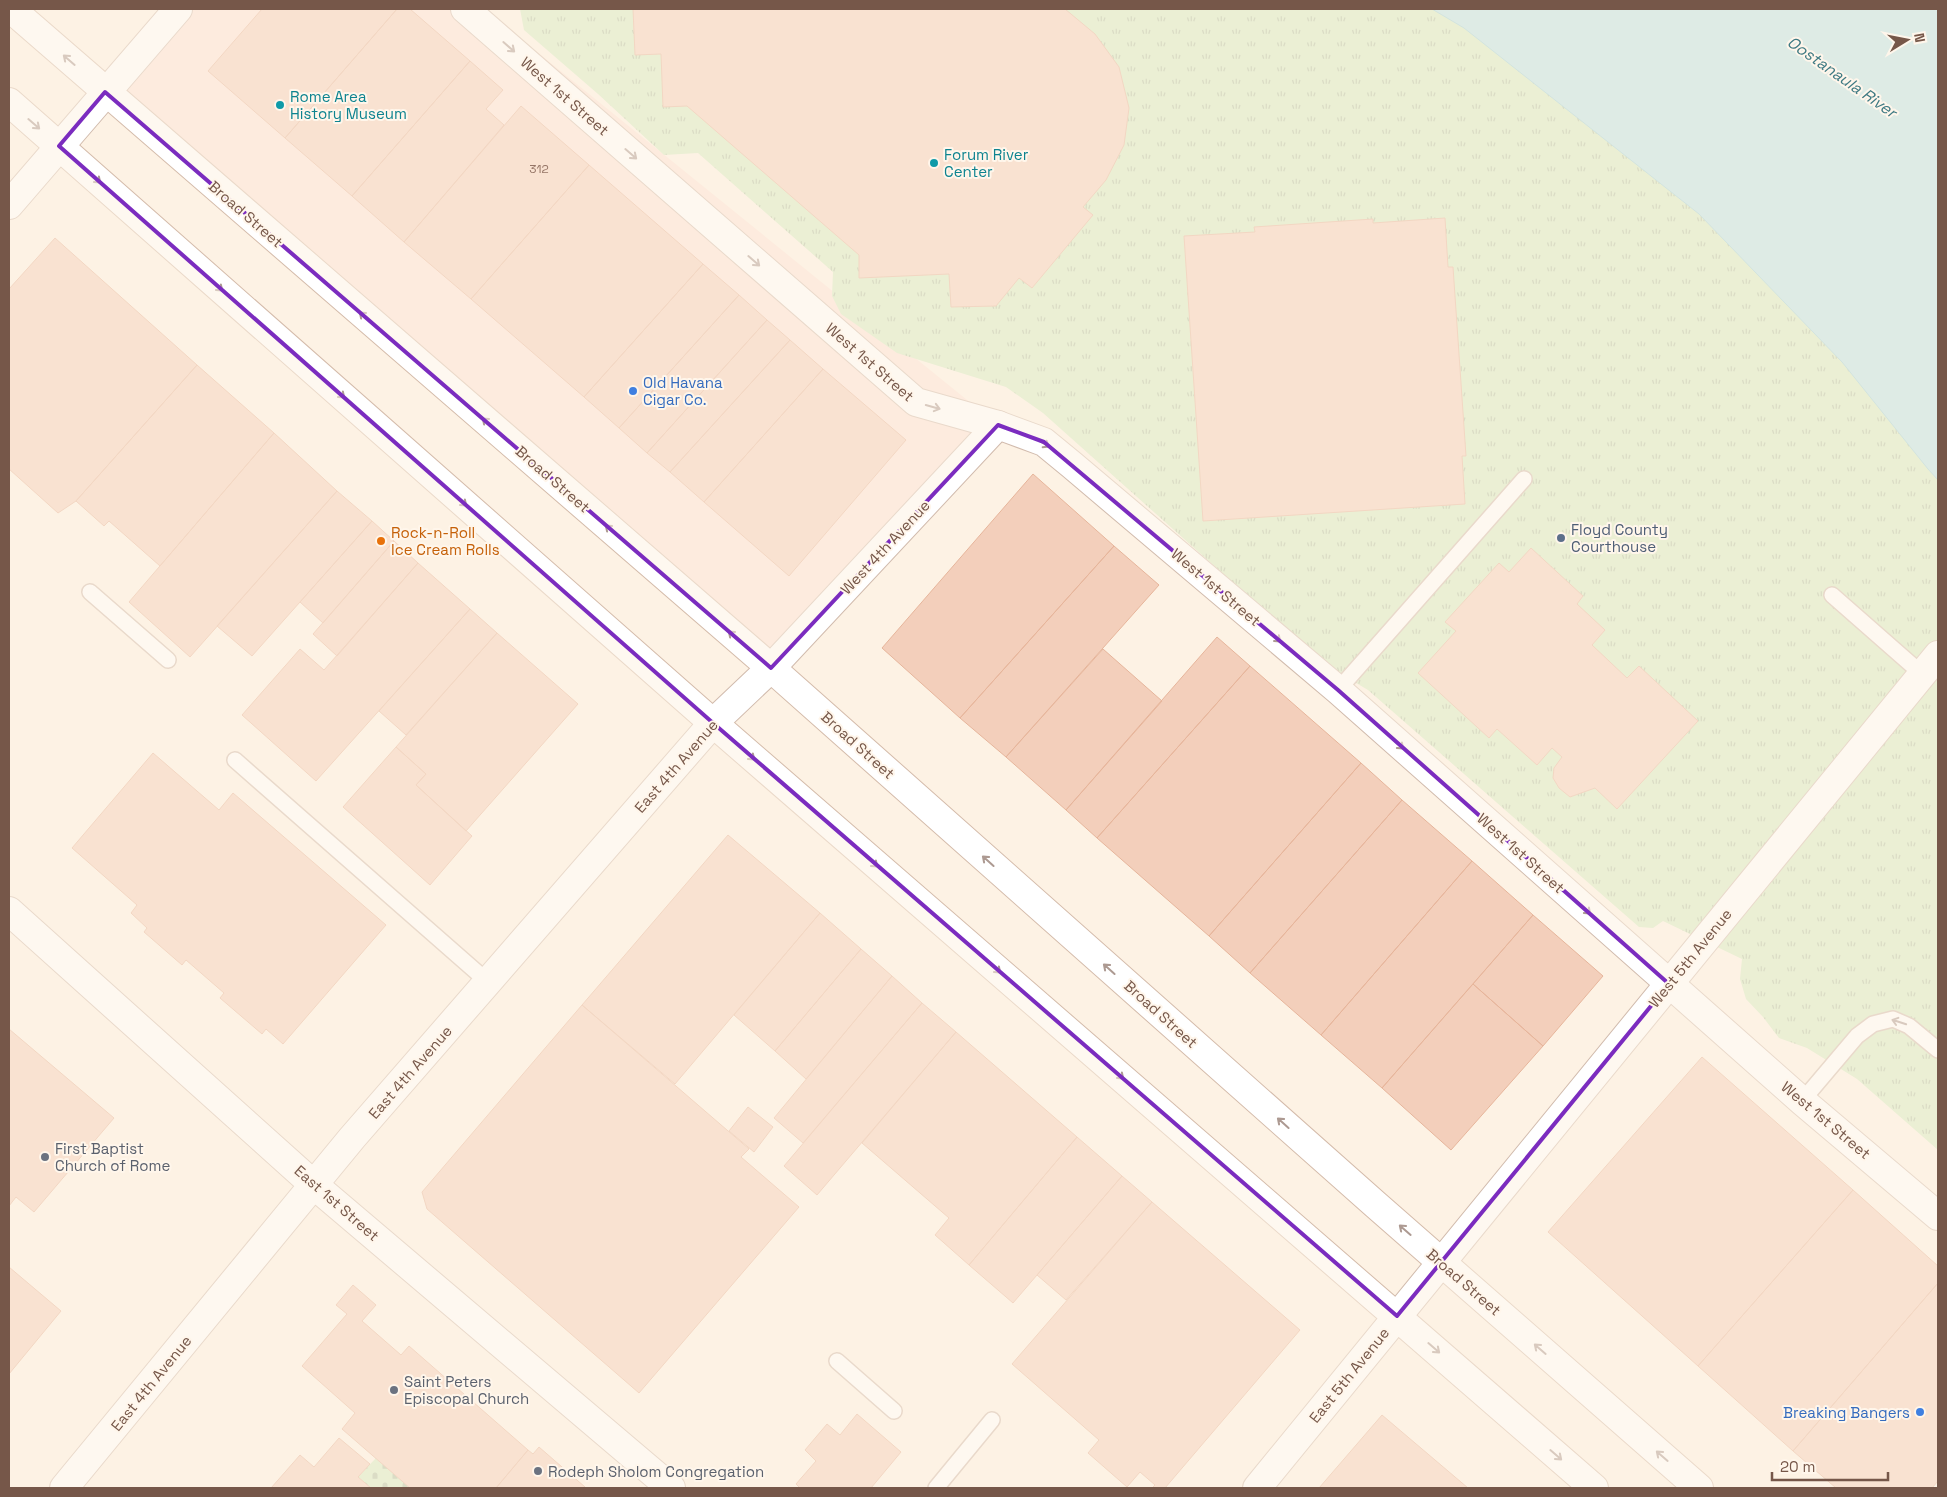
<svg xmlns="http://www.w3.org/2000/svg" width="1947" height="1497" font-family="'Space Grotesk',sans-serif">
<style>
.commercial{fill:#fde2d7}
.cemetery{fill:url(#cemetery-stones)}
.park{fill:url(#park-tufts)}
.water{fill:#b8e2e7;stroke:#9ed2d9}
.building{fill:#f3cfbb;stroke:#e6b59b}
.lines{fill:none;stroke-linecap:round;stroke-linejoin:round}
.service-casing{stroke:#d1bbad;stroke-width:18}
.minor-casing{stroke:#d1bbad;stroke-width:30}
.tertiary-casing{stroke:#d1bbad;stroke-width:30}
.secondary-casing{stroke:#d4bbaa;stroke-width:30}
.service{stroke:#fff;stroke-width:15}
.minor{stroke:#fff;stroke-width:28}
.tertiary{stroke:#fff;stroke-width:28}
.secondary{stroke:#fff;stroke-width:28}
.oneway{stroke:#ad9a92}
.marked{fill:none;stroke:#7b2cbf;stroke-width:4;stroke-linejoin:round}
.culture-dot{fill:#0f9aa8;stroke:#fff6eb;stroke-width:2}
.shop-dot{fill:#3f7fe0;stroke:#fff6eb;stroke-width:2}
.service-dot{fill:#5c6f8a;stroke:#fff6eb;stroke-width:2}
.food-dot{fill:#e8710a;stroke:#fff6eb;stroke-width:2}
.worship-dot{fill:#6b7280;stroke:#fff6eb;stroke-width:2}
.labels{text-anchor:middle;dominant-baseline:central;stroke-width:4;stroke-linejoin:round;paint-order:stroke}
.number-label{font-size:12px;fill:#957566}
.culture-label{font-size:15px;fill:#0d838f;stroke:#fff6eb;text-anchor:start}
.street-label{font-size:15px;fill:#765749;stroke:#fff6eb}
.shop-label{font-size:15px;fill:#366cbe;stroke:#fff6eb;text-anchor:start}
.service-label{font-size:15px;fill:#4e5e75;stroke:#fff6eb;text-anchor:start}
.food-label{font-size:15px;fill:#c56008;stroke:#fff6eb;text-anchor:start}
.worship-label{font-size:15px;fill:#5b616d;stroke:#fff6eb;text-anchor:start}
.water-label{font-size:16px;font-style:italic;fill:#3f7a83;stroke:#fff6eb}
</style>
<defs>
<pattern id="cemetery-stones" width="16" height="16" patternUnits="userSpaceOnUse" patternTransform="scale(1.25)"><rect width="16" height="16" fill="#d4ebc2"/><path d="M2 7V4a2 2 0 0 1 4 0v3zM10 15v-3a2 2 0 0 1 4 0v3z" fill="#b1c1a0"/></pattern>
<pattern id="park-tufts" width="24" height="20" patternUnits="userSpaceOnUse" patternTransform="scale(1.25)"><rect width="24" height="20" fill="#d4ebc2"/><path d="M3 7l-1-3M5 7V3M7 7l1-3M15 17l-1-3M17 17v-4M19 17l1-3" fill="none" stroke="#b1c1a0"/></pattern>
</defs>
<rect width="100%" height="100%" fill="#fdf2e4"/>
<path class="commercial" d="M 179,9 L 484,9 L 998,425 L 771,668 L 105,92 Z"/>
<path class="cemetery" d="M 376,1458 L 410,1488 L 371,1488 L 358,1477 Z"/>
<path class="park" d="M 520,9 L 1761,9 L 1938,136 L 1938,1150 L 1857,1079 L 1807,1048 L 1779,1038 L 1763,1017 L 1746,999 L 1740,979 L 1742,959 L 1663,921 L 1653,928 L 1639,927 L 1368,690 L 1324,664 L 1043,413 L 1006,387 L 897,353 L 841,314 L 832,296 L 833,272 L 698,153 L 664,155 L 598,94 L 524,30 Z"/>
<path class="water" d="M 1432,9 L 1938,9 L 1938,480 L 1928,469 L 1842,362 L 1699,214 L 1464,28 Z"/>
<path class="building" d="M 262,9 L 397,9 L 285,138 L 208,71 Z
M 397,9 L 410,9 L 470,61 L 352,196 L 285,138 Z
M 633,9 L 1065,9 L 1095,34 L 1119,67 L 1129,108 L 1124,145 L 1106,180 L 1083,207 L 1093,215 L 1032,288 L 1019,278 L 996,306 L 951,307 L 949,274 L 859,278 L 859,255 L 687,106 L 663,107 L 661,54 L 635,55 Z
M 470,61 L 503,90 L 486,109 L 504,125 L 404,242 L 352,196 Z
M 521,106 L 589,165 L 471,299 L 404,242 Z
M 589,165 L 703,264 L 584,397 L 471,299 Z
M 1445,218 L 1448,267 L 1453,267 L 1466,456 L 1462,456 L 1465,504 L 1203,521 L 1184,236 L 1255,232 L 1254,227 L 1373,219 L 1373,223 Z
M 55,238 L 197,365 L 76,501 L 58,513 L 9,469 L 9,289 Z
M 703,264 L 739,295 L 619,428 L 584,397 Z
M 739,295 L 767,320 L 647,453 L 619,428 Z
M 767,320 L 790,340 L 670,472 L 647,453 Z
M 790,340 L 823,369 L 704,502 L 670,472 Z
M 197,365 L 274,433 L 160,566 L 109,521 L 104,526 L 76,501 Z
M 823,369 L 906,440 L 789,576 L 704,502 Z
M 274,433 L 337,491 L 190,657 L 129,602 Z
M 1033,474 L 1114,546 L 960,718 L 882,648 Z
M 337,491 L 372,521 L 252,656 L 217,626 Z
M 372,521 L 394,541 L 323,623 L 300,602 Z
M 394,541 L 418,563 L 337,656 L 313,634 Z
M 1114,546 L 1159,585 L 1006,757 L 960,718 Z
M 1531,548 L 1583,596 L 1577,604 L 1605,630 L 1592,645 L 1627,678 L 1639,666 L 1698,721 L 1617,809 L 1595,788 L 1570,797 L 1559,788 L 1553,778 L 1554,768 L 1562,757 L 1552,748 L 1537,765 L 1497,729 L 1489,738 L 1418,673 L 1456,631 L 1445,622 L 1499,563 L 1509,572 Z
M 418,563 L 470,609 L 316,781 L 242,715 L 300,649 L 324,670 Z
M 470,609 L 497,633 L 406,735 L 379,711 Z
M 497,633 L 578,704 L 466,831 L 416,785 L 426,774 L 396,747 Z
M 1217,637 L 1250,666 L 1097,838 L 1066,810 Z
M 1103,649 L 1162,701 L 1066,810 L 1006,757 Z
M 1250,666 L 1361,763 L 1209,936 L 1097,838 Z
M 396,747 L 426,774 L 416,785 L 472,836 L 430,885 L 343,807 Z
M 153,753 L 219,810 L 233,793 L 386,925 L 283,1044 L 266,1029 L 262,1034 L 220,998 L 224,993 L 186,960 L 182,965 L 144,932 L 147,928 L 131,913 L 137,905 L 72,848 Z
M 1361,763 L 1402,800 L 1250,973 L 1209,936 Z
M 1402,800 L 1472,861 L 1321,1035 L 1250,973 Z
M 728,835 L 820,913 L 675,1084 L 582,1005 Z
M 1472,861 L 1533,915 L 1382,1088 L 1321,1035 Z
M 820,913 L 861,949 L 775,1051 L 734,1015 Z
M 1533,915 L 1603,976 L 1543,1046 L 1473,984 Z
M 861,949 L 892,976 L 806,1079 L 775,1051 Z
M 892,976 L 922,1003 L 803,1143 L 774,1118 Z
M 1473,984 L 1543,1046 L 1451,1150 L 1382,1088 Z
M 922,1003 L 956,1032 L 817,1195 L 784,1166 Z
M 582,1005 L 749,1149 L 741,1157 L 799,1207 L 639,1393 L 427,1209 L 422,1192 Z
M 9,1029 L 114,1118 L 34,1212 L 16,1197 L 9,1206 Z
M 956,1032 L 1077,1137 L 969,1265 L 935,1235 L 949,1218 L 862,1143 Z
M 1702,1057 L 1853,1190 L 1698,1366 L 1548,1232 Z
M 748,1107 L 773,1127 L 754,1152 L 729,1131 Z
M 1077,1137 L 1122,1176 L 1013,1303 L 969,1265 Z
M 1122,1176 L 1152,1202 L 1066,1300 L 1037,1275 Z
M 1853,1190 L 1938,1266 L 1938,1283 L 1793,1451 L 1698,1366 Z
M 1152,1202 L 1300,1330 L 1165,1488 L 1152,1488 L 1155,1485 L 1140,1472 L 1127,1487 L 1088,1453 L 1099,1440 L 1012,1364 Z
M 9,1267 L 61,1311 L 9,1374 Z
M 1938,1283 L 1938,1481 L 1932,1488 L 1836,1488 L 1793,1451 Z
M 353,1285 L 376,1305 L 362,1321 L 401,1355 L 409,1346 L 528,1450 L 496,1488 L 410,1488 L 342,1429 L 355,1413 L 302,1366 L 347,1314 L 336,1305 Z
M 857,1414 L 901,1452 L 871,1488 L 800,1488 L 796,1484 L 816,1461 L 805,1450 L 827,1424 L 840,1435 Z
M 1382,1415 L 1468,1488 L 1319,1488 Z
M 339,1438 L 370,1464 L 358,1477 L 371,1488 L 271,1488 L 300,1455 L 314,1467 Z
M 539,1447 L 585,1487 L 584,1488 L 496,1488 L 528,1450 L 533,1454 Z"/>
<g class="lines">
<g class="service-casing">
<path id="service" d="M 90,592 L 168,660
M 1832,595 L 1922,674
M 1338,690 L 1524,479
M 235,760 L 488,982
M 1802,1101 L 1857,1036 L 1873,1024 L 1893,1019 L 1909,1026 L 1938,1050
M 837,1361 L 894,1411
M 936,1488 L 992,1420"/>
</g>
<g class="minor-casing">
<path id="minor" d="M 465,9 L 916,402 L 998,425"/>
</g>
<g class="tertiary-casing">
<path id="tertiary" d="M 9,205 L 178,9
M 9,911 L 314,1185 L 671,1488
M 64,1488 L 352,1138 L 713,723 L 771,668 L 998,425 L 1044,442 L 1072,465 L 1338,690 L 1802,1101 L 1938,1216
M 1257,1488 L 1938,655"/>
</g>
<g class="secondary-casing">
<path id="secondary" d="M 11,9 L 771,668 L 1376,1205 L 1699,1488
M 9,102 L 713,723 L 1594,1488"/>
</g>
<use href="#service" class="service"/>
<use href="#minor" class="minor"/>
<use href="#tertiary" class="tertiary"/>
<use href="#secondary" class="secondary"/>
</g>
<defs><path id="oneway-shaft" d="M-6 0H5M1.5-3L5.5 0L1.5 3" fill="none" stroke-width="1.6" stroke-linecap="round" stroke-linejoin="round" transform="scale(1.25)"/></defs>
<g class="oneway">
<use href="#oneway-shaft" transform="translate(509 47) rotate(41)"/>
<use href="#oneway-shaft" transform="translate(69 60) rotate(-139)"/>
<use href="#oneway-shaft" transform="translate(34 124) rotate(41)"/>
<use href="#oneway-shaft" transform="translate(631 154) rotate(41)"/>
<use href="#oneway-shaft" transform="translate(95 178) rotate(41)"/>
<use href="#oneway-shaft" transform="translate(754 261) rotate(41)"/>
<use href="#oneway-shaft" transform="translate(217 286) rotate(41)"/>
<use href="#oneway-shaft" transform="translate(365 317) rotate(-139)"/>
<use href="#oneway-shaft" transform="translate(339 393) rotate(41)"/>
<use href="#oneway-shaft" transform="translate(933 407) rotate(16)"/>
<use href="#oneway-shaft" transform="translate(488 423) rotate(-139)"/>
<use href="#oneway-shaft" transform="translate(1043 443) rotate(31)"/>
<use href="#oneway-shaft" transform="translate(461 501) rotate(41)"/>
<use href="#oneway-shaft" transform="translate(611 530) rotate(-139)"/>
<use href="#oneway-shaft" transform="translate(734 636) rotate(-139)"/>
<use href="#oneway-shaft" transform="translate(1275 637) rotate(40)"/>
<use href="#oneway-shaft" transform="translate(1398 744) rotate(42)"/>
<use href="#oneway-shaft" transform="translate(749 755) rotate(41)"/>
<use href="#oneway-shaft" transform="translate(988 861) rotate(-138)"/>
<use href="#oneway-shaft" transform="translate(872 862) rotate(41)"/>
<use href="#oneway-shaft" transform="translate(1585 909) rotate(42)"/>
<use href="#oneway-shaft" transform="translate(995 968) rotate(41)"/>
<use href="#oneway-shaft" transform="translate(1109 969) rotate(-138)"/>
<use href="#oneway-shaft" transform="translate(1899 1022) rotate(-162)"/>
<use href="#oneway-shaft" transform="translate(1118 1074) rotate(41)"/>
<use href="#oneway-shaft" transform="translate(1283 1123) rotate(-138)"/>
<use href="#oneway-shaft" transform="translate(1405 1230) rotate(-139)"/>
<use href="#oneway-shaft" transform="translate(1434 1348) rotate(41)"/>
<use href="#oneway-shaft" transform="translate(1540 1349) rotate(-139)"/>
<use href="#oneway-shaft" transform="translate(1556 1455) rotate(41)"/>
<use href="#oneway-shaft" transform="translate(1662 1456) rotate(-139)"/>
</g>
<path d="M0 0H1947V1497H0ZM 105,92 L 771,668 L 998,425 L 1044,442 L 1338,690 L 1669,984 L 1397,1316 L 713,723 L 59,146 Z" fill="#fdf2e4" fill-opacity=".55" fill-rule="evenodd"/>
<path class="marked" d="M 105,92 L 771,668 L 998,425 L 1044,442 L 1338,690 L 1669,984 L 1397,1316 L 713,723 L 59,146 Z"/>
<g class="culture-dot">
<circle cx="280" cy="105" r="5"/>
<circle cx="934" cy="163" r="5"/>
</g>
<g class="shop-dot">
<circle cx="633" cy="391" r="5"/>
<circle cx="1920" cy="1412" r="5"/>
</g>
<circle class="service-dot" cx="1561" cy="538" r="5"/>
<circle class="food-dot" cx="381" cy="541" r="5"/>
<g class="worship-dot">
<circle cx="45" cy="1157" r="5"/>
<circle cx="394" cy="1390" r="5"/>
<circle cx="538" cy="1471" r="5"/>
</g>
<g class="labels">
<g class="number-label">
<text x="539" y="169">312</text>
</g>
<g class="culture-label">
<text x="290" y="96">Rome Area<tspan x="290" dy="17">History Museum</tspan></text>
<text x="944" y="154">Forum River<tspan x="944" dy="17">Center</tspan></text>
</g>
<g class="street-label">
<text transform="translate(565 96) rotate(41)">West 1st Street</text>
<text transform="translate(246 214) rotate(41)">Broad Street</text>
<text transform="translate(870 362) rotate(41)">West 1st Street</text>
<text transform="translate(553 479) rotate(41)">Broad Street</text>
<text transform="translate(885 547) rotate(-47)">West 4th Avenue</text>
<text transform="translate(1216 587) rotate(40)">West 1st Street</text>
<text transform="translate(858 745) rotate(42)">Broad Street</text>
<text transform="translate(676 766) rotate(-49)">East 4th Avenue</text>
<text transform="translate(1521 853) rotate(42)">West 1st Street</text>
<text transform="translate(1690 958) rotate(-51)">West 5th Avenue</text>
<text transform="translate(1161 1014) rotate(42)">Broad Street</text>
<text transform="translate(410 1072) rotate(-49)">East 4th Avenue</text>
<text transform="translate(1826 1120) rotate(40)">West 1st Street</text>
<text transform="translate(337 1203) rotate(41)">East 1st Street</text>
<text transform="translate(1464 1282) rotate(41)">Broad Street</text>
<text transform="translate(1349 1375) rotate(-51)">East 5th Avenue</text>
<text transform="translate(151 1383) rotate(-51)">East 4th Avenue</text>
</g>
<g class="shop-label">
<text x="643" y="382">Old Havana<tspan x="643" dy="17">Cigar Co.</tspan></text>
<text x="1910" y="1412" text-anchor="end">Breaking Bangers</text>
</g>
<g class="service-label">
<text x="1571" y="529">Floyd County<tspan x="1571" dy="17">Courthouse</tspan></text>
</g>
<g class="food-label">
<text x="391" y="532">Rock-n-Roll<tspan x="391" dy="17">Ice Cream Rolls</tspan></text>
</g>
<g class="worship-label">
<text x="55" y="1148">First Baptist<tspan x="55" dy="17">Church of Rome</tspan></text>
<text x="404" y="1381">Saint Peters<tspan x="404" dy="17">Episcopal Church</tspan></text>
<text x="548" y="1471">Rodeph Sholom Congregation</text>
</g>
<g class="water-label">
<text transform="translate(1842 77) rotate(35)">Oostanaula River</text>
</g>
</g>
<rect width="1947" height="1497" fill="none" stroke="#765749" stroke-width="20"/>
<g transform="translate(1907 40) rotate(80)" stroke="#fff6eb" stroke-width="4" paint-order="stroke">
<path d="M0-4L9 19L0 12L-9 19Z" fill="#765749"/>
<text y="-8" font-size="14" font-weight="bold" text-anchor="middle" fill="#765749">N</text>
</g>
<path d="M1772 1472v8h116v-8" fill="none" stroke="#765749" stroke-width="2.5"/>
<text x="1780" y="1472" font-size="15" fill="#765749" stroke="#fff6eb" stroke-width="4" paint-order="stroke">20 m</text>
</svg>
